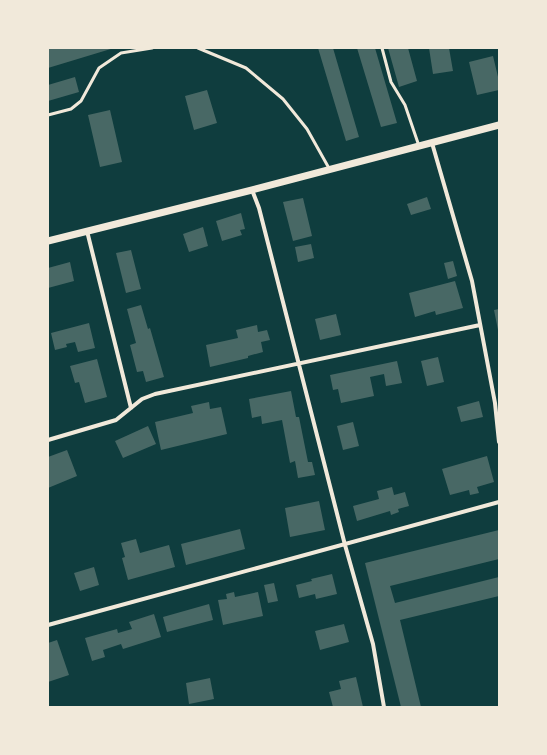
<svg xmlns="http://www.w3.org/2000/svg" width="547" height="755" font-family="'Fira Sans Condensed',sans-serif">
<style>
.building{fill:#486865}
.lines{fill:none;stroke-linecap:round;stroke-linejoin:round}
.service{stroke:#f1e9da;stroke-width:3}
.minor{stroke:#f1e9da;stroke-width:4}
.tertiary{stroke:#f1e9da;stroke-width:7}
</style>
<rect width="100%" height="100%" fill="#0f3d3e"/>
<path class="building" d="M 52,48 L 114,48 L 48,68 L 48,49 Z
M 318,48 L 333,48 L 359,137 L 346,141 Z
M 357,48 L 375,48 L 397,123 L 381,127 Z
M 388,48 L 408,48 L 417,81 L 399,87 Z
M 429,48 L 449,48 L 453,71 L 433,74 Z
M 493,56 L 499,81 L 499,90 L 477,95 L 469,62 Z
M 75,77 L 79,92 L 48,101 L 48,85 Z
M 207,90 L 217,123 L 194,130 L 185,96 Z
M 110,110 L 122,162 L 100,167 L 88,115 Z
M 427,197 L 431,209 L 411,215 L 407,204 Z
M 303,198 L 312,236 L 293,241 L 283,202 Z
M 241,213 L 245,229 L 240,230 L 242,235 L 222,241 L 216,221 Z
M 203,227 L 208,246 L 189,252 L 183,234 Z
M 311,244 L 314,258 L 298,262 L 295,247 Z
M 131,250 L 141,289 L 126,293 L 116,253 Z
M 453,261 L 457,276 L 448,279 L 444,263 Z
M 70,262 L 74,281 L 48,288 L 48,268 Z
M 455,281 L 463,308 L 436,315 L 435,311 L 415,317 L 409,293 Z
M 141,305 L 148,329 L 150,328 L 164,377 L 146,382 L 143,371 L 137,372 L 130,345 L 136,343 L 127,309 Z
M 499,309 L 499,330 L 498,330 L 494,310 Z
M 336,314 L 341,335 L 320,340 L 315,319 Z
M 89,323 L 95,348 L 78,352 L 75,342 L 66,344 L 67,347 L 55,350 L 51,333 Z
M 257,325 L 258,332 L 267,330 L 270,340 L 261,342 L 263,352 L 248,356 L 248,358 L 210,367 L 206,345 L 238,338 L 236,330 Z
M 438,357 L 444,382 L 427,386 L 421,361 Z
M 97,359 L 107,397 L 85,403 L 79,382 L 75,383 L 70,366 Z
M 397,361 L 402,383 L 386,386 L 384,374 L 370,377 L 374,396 L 341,403 L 338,389 L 333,390 L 330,375 Z
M 291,391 L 296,417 L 299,417 L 308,462 L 312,462 L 315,475 L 298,478 L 295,461 L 290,463 L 282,420 L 262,424 L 261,416 L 252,418 L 249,399 Z
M 479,401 L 483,417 L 461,422 L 457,407 Z
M 209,402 L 210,409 L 221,407 L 227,434 L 161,450 L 155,422 L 193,413 L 191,406 Z
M 353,422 L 359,446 L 343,450 L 337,426 Z
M 148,426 L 156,444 L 123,458 L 115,441 Z
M 67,450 L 77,476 L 48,488 L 48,457 Z
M 487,456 L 494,482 L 477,487 L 479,493 L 470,495 L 469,490 L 450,495 L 442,469 Z
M 392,487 L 394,495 L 405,492 L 409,506 L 398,509 L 399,512 L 391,515 L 390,511 L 357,521 L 353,506 L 379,499 L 377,491 Z
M 319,501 L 325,530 L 290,537 L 285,508 Z
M 240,529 L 245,549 L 186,565 L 181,544 Z
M 499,530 L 499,559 L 390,586 L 395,603 L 499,577 L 499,596 L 400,620 L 421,707 L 401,707 L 365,563 Z
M 136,539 L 140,553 L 169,545 L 175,567 L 128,580 L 122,558 L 125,557 L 121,543 Z
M 94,567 L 99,585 L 80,591 L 74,573 Z
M 332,574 L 337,594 L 316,599 L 315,594 L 299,598 L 296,585 L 312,581 L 311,579 Z
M 274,583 L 278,601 L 268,603 L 264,585 Z
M 234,592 L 235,597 L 258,592 L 263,616 L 223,625 L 218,600 L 227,599 L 226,594 Z
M 209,604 L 213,620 L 167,632 L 163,617 Z
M 154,614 L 161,637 L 123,649 L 121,644 L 103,650 L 105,657 L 92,661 L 85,638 L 117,629 L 118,633 L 132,629 L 129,622 Z
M 344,624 L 349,642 L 320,650 L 315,631 Z
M 57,640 L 69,675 L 48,682 L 48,643 Z
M 356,677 L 363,707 L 333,707 L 329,692 L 341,689 L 339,681 Z
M 210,678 L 214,699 L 189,704 L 186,683 Z"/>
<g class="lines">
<path class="service" d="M 198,48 L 246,68 L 283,99 L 307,129 L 330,170
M 382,48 L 391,82 L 405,105 L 419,146
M 48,115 L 71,109 L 81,101 L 99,68 L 121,53 L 152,48"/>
<path class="minor" d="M 432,143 L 472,281 L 495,403 L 499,442
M 252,190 L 259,208 L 345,545 L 373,644 L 384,707
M 87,231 L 131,408
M 48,440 L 116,420 L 142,399 L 155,394 L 480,325
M 48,625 L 499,502"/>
<path class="tertiary" d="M 48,241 L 252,190 L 499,125"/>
</g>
<rect width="547" height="755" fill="none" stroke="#f1e9da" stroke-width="98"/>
</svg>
